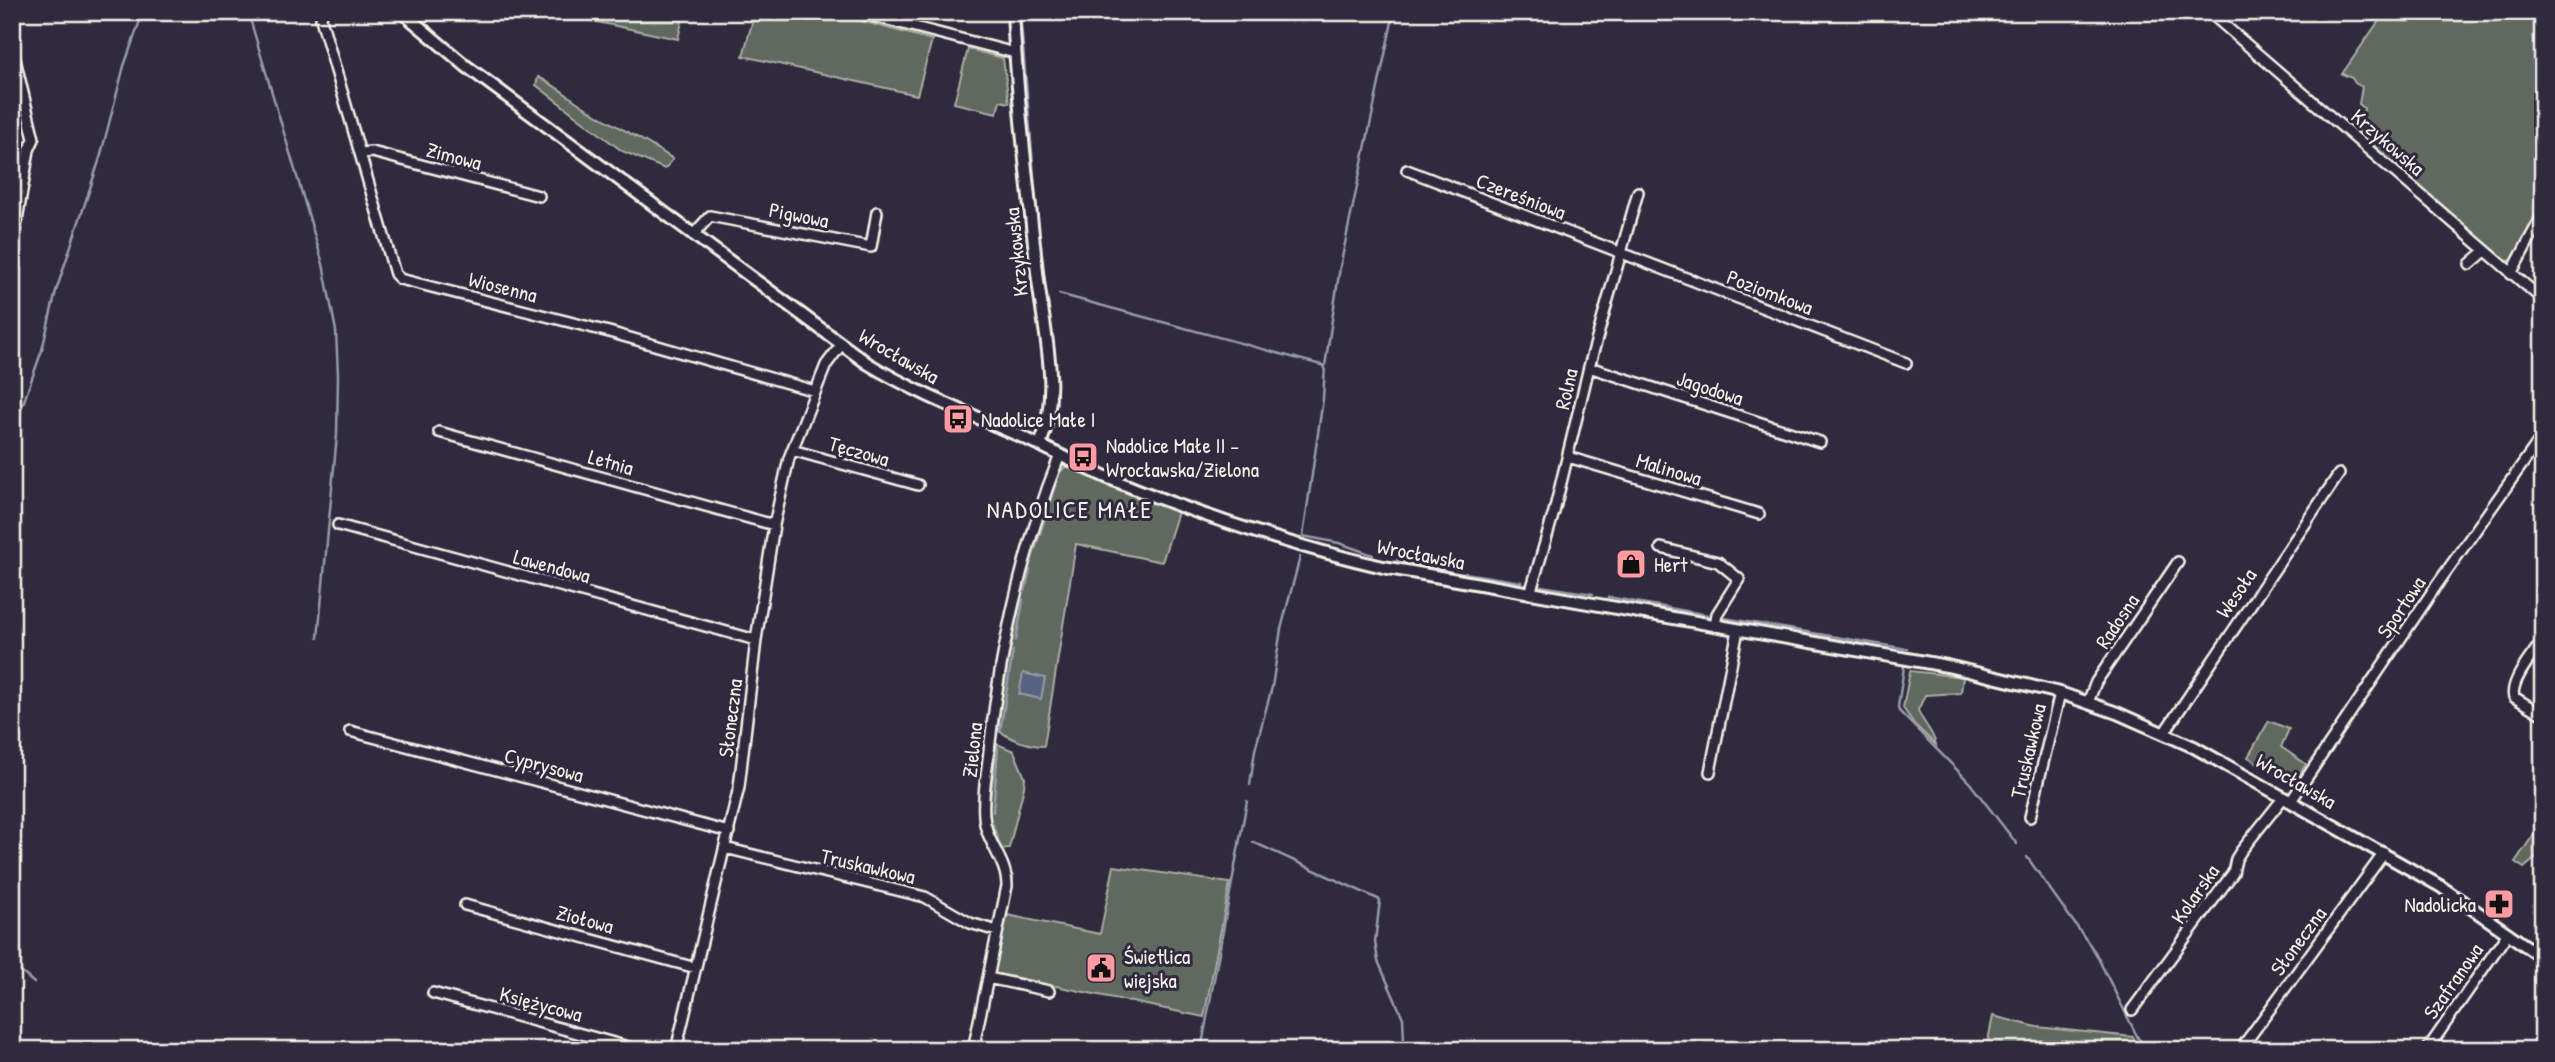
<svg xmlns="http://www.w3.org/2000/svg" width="2555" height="1062" font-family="'Patrick Hand',sans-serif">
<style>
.green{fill:#5f695e;stroke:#aaada3;stroke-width:2}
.water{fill:#576480;stroke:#969caa;stroke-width:2}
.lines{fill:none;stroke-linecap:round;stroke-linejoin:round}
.stream{stroke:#969caa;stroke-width:2.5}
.minor-casing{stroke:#f4f1e8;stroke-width:14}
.tertiary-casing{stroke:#f4f1e8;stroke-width:16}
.minor{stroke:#2f2a3d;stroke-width:9}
.tertiary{stroke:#2f2a3d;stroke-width:10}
.labels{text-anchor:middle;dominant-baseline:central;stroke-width:6;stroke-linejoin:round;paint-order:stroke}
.street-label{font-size:21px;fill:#f4f1e8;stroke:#2f2a3d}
.poi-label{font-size:21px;fill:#f4f1e8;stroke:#2f2a3d;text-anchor:start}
.quarter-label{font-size:24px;letter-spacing:2px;fill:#f4f1e8;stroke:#2f2a3d}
</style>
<rect width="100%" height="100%" fill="#2f2a3d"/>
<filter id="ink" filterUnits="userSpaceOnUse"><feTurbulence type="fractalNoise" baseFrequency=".0143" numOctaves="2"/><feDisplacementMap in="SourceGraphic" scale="14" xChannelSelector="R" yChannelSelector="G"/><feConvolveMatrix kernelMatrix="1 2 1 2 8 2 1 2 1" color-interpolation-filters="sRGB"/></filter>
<g filter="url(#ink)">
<path class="green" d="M 580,12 L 684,12 L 678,39 L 578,18 Z
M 755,12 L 828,12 L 932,40 L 917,95 L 743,56 Z
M 2385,12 L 2543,12 L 2543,207 L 2515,259 L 2508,261 L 2501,260 L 2474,233 L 2359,135 L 2364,108 L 2359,104 L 2362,87 L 2355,83 L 2352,78 L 2342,74 Z
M 968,49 L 1003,58 L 1009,103 L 1000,101 L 997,113 L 954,103 Z
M 538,77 C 558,86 573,101 593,112 C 619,128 647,142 673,159 L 665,169 L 622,151 L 536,85 Z
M 1068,464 L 1177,509 L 1178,512 L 1162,562 L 1076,544 L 1044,746 C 1030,746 1007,739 997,728 L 1011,642 L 1029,563 L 1056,476 Z
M 1910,671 L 1963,677 L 1961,693 L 1925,695 L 1918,710 C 1923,724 1934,732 1936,745 L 1915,725 L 1903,708 Z
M 2269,721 L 2289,729 L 2281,747 L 2306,764 L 2293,785 L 2248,757 Z
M 997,744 L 1014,751 L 1025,778 L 1024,787 L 1009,848 L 1000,849 L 998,846 L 989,824 L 989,806 Z
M 2543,821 L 2543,858 L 2538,856 L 2524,868 L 2515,862 Z
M 1114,866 L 1230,883 L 1204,1017 L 994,973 L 1007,915 L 1100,934 Z
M 1993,1016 L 2037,1027 L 2133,1037 L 2142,1050 L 1986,1050 Z"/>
<path class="water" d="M 1023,673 L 1045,678 L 1041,699 L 1019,694 Z"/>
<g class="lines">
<path class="stream" d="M 248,12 L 323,264 L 336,331 L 338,375 L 337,435 L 318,638
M 1020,12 L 1043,282
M 1059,294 L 1325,366
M 12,435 L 42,350 L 56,291 L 100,158 L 124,66 L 143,12
M 1373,555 L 1339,543 L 1303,536 L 1323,399 L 1325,366 L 1340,267 L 1394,12
M 1397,560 L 1445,570
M 1031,562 L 1059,473
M 1465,573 L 1521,582
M 1541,586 L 1593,594
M 1025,591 L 1030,570
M 1608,597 L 1708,615
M 1724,618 L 1907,649
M 1016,640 L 1023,600
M 1904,667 L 1898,707 L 1899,711 L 1969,782 L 2017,844
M 1000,732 L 1013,651
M 1250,785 L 1255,750 L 1272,687 L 1281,629 L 1300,557
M 993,812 L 998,748
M 992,823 L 1000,846
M 1253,842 L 1380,900 L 1375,942 L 1378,961 L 1403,1018 L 1404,1041 L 1412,1050
M 2027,857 L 2095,952 L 2138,1038 L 2149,1050
M 1011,887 L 1013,876
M 12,964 L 34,983
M 1201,1050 L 1247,801"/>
<g class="minor-casing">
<path id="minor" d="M 322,12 L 321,19 L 395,274 L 400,279 L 609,332 L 815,391
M 857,12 L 1015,53
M 2209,12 L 2543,300
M 12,47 L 34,139 L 29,150 L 15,232 L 12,237
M 361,153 L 372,152 L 539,196
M 1407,170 L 1906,363
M 693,235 L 710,216 L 871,247 L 877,212
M 2470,264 L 2485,251
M 2511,274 L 2543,214
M 1589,367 L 1820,442
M 439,432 L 774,525
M 792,450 L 918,485
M 1568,457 L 1759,514
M 338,525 L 756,640
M 1661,548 L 1718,562 L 1739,579 L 1717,614 L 1715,626
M 1530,594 L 1554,512 L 1589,367 L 1638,192
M 2543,640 C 2534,653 2509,682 2514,697 L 2543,715
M 2088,702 L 2096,682 L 2178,562
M 350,731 L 729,832
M 2164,733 L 2339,474
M 1710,772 L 1738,630
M 2291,801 L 2434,589 L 2543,435
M 2030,817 L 2060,693
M 725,848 L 925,897 L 970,923 L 997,931
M 465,905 L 696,968
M 988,978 L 1049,991
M 433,993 L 639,1050
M 2132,1010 L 2233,873 L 2236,859 L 2241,851 L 2284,797
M 676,1050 L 739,787 L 756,640 L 774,525 L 789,458 L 826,365 L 841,345
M 973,1050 L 1007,886 C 1007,860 985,841 984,816 C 982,795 987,772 989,751 C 1000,651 1022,549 1060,455
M 2240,1050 L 2384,853
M 2427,1050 L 2508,933"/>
</g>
<g class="tertiary-casing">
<path id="tertiary" d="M 402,12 L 466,66 L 867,363 C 916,393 968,413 1020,436 C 1049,449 1077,464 1106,477 C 1195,514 1289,545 1383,567 L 1947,666 L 2060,693 L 2117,713 L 2194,747 L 2440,886 L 2543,958
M 1013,12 C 1017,99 1028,185 1037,272 C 1043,329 1062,390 1040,445"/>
</g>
<use href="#minor" class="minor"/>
<use href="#tertiary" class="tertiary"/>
</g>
</g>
<defs>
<g id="bus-square" transform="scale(1.575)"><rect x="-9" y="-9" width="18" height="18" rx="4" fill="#ff9aa2" stroke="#2f2a3d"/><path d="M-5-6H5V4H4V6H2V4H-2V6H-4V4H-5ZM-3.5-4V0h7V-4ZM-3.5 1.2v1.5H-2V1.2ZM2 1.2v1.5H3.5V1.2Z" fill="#111"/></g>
<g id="shop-square" transform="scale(1.575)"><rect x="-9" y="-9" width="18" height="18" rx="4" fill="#ff9aa2" stroke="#2f2a3d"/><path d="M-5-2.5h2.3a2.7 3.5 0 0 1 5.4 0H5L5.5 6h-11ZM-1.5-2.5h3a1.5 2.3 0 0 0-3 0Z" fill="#111"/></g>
<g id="pharmacy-square" transform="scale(1.575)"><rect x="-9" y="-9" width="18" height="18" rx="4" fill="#ff9aa2" stroke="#2f2a3d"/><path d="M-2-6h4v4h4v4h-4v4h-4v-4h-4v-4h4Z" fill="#111"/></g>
<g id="civic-square" transform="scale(1.575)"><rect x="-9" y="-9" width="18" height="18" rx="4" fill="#ff9aa2" stroke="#2f2a3d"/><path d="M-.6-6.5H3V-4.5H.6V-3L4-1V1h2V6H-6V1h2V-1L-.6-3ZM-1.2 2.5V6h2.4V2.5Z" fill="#111"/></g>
</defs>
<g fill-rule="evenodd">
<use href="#bus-square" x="958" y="419"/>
<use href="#bus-square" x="1083" y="457"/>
<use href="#shop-square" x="1631" y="564"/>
<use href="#pharmacy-square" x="2499" y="904"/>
<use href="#civic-square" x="1101" y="968"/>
</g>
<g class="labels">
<g class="street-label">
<text transform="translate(2388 142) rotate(41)">Krzykowska</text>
<text transform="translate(454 156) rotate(15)">Zimowa</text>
<text transform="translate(1521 196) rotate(21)">Czereśniowa</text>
<text transform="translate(799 215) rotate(11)">Pigwowa</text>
<text transform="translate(1016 252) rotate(-96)">Krzykowska</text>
<text transform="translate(503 287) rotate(14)">Wiosenna</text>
<text transform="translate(1770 292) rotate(21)">Poziomkowa</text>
<text transform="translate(899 356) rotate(30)">Wrocławska</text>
<text transform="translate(1710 388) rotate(18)">Jagodowa</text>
<text transform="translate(1566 389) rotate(-77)">Rolna</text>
<text transform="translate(859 451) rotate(16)">Tęczowa</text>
<text transform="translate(611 462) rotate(16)">Letnia</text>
<text transform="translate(1669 469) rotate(17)">Malinowa</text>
<text transform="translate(1421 554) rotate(11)">Wrocławska</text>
<text transform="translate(552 566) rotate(15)">Lawendowa</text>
<text transform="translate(2236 593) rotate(-56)">Wesoła</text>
<text transform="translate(2401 607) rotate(-56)">Sportowa</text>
<text transform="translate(2117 621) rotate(-56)">Radosna</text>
<text transform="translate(730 718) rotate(-83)">Słoneczna</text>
<text transform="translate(972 750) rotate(-84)">Zielona</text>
<text transform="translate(2028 751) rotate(-77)">Truskawkowa</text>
<text transform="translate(544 765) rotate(15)">Cyprysowa</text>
<text transform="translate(2296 781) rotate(30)">Wrocławska</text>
<text transform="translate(868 866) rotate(13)">Truskawkowa</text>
<text transform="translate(2195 894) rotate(-55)">Kolarska</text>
<text transform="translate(585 919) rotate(15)">Ziołowa</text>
<text transform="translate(2298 941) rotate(-54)">Słoneczna</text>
<text transform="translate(2453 981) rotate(-55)">Szafranowa</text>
<text transform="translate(541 1004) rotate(15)">Księżycowa</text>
</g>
<g class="poi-label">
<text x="981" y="419">Nadolice Małe I</text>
<text x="1106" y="445">Nadolice Małe II –<tspan x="1106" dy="24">Wrocławska/Zielona</tspan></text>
<text x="1654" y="564">Hert</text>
<text x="2476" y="904" text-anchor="end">Nadolicka</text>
<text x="1124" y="956">Świetlica<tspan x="1124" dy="24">wiejska</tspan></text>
</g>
<g class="quarter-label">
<text x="1070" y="509">NADOLICE MAŁE</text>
</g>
</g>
<rect width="2555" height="1062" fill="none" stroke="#2f2a3d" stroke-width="42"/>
<rect x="21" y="21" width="2513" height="1020" fill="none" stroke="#f4f1e8" stroke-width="2.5" filter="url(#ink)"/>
</svg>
